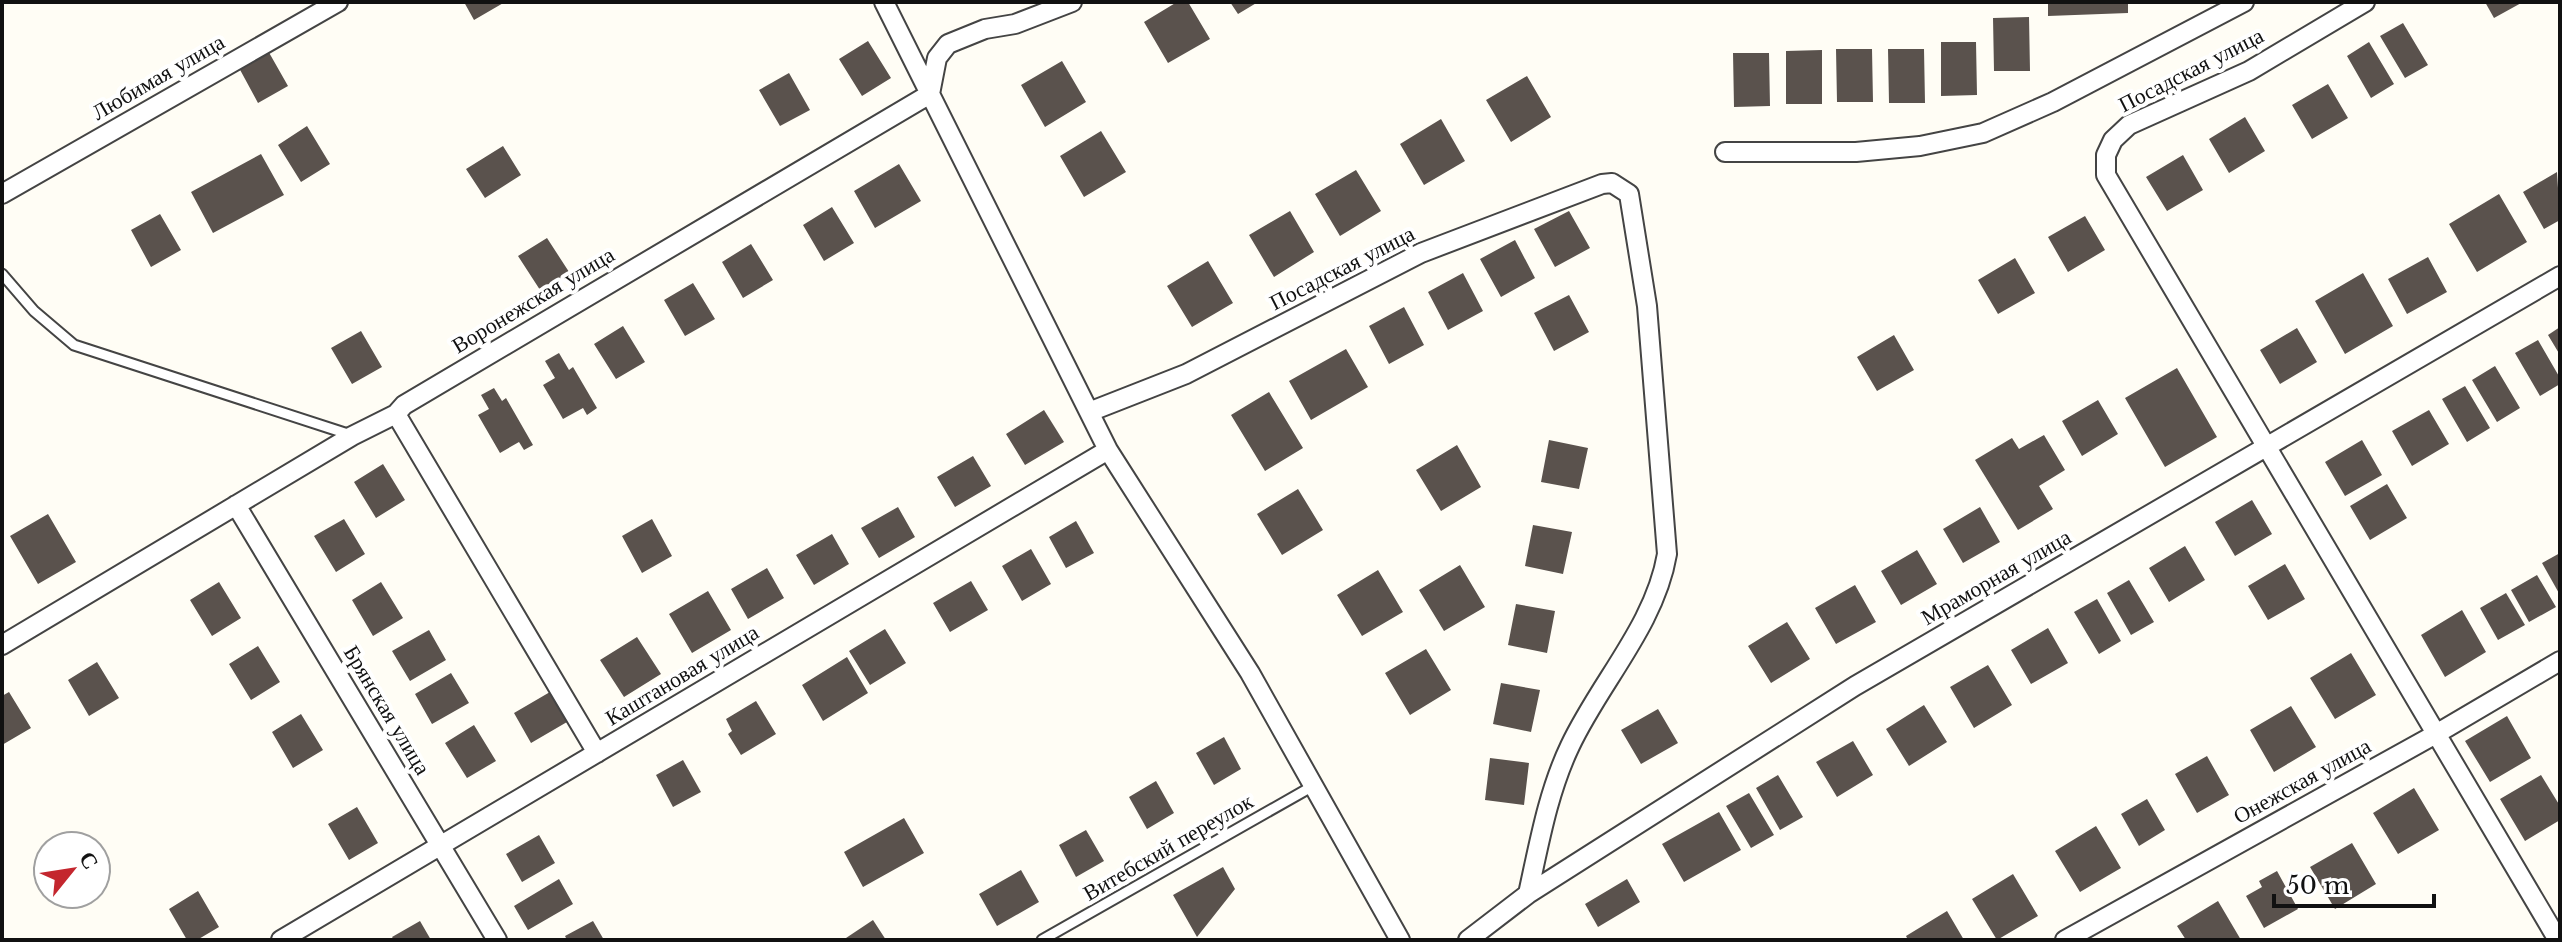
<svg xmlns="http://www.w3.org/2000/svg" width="2562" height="942" font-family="'Libre Baskerville',serif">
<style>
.building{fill:#5a524d}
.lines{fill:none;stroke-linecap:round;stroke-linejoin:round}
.lane-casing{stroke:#444;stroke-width:13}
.street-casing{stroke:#444;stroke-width:22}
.lane{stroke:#fff;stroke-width:9}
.street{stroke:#fff;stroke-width:18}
.labels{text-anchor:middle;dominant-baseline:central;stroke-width:8;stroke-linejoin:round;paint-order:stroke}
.street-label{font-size:22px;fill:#111;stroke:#fff}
</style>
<rect width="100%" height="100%" fill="#fffdf5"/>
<path class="building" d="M 464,2 L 505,2 L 474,20 Z
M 1177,2 L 1188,2 L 1210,39 L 1168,63 L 1144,22 Z
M 1230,2 L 1258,2 L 1238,14 Z
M 2048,2 L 2128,2 L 2128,13 L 2048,16 Z
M 2485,2 L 2523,2 L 2494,18 Z
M 2029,17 L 2030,71 L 1994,71 L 1993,18 Z
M 2403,23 L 2428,65 L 2405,78 L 2380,36 Z
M 868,41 L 891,78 L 862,96 L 839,59 Z
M 1941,42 L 1976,42 L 1977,95 L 1941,96 Z
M 2369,42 L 2394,84 L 2371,98 L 2347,56 Z
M 267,49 L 288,86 L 258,103 L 238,66 Z
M 1836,49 L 1872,49 L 1873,102 L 1837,102 Z
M 1888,49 L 1924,49 L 1925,103 L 1889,103 Z
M 1822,50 L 1822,104 L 1786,104 L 1786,51 Z
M 1733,53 L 1769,53 L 1770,106 L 1734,107 Z
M 1062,61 L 1086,102 L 1045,127 L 1021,85 Z
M 789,73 L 810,110 L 780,126 L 759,90 Z
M 1527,76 L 1551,117 L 1511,142 L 1486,100 Z
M 2328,84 L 2348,118 L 2312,139 L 2292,105 Z
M 2245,117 L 2265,151 L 2229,173 L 2209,139 Z
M 1441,119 L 1465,161 L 1424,185 L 1400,144 Z
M 307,126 L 330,164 L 301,182 L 278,145 Z
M 1101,131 L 1126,172 L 1084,197 L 1060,156 Z
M 503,146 L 521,175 L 485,198 L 466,169 Z
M 261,154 L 284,195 L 213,233 L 191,192 Z
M 2183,155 L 2203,190 L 2167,211 L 2146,177 Z
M 899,164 L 921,201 L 875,228 L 854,191 Z
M 1356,170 L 1381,211 L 1340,236 L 1315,194 Z
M 2557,172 L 2560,220 L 2544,229 L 2523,192 Z
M 2499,194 L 2527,242 L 2477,272 L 2449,224 Z
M 832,207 L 854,243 L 824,261 L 803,225 Z
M 1290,211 L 1314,252 L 1274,277 L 1249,235 Z
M 1569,211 L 1590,248 L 1555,267 L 1534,229 Z
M 160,214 L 181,250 L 151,267 L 131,230 Z
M 2085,216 L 2105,250 L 2068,272 L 2048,237 Z
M 547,238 L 571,275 L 542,293 L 518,256 Z
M 1515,240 L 1535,278 L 1501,297 L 1480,259 Z
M 751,244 L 773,280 L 743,298 L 722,262 Z
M 2428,257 L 2447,292 L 2407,314 L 2388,279 Z
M 2015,258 L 2035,293 L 1998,314 L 1978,280 Z
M 1208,261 L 1233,303 L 1192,327 L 1167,286 Z
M 1463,273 L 1483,311 L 1448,330 L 1428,292 Z
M 2363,273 L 2393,326 L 2345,354 L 2315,301 Z
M 693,283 L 715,319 L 685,336 L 664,300 Z
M 1569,295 L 1589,332 L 1554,351 L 1534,313 Z
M 1404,307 L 1424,345 L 1389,364 L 1369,326 Z
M 623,326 L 645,362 L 616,379 L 594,344 Z
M 2560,327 L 2560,355 L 2548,335 Z
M 2297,328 L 2317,362 L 2280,384 L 2260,350 Z
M 361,331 L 382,367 L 352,384 L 331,348 Z
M 1894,335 L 1914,370 L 1877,391 L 1857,357 Z
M 2538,340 L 2560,378 L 2560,384 L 2540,396 L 2515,353 Z
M 1346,349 L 1368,387 L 1311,420 L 1289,381 Z
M 559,353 L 569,370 L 573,367 L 597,408 L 587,415 L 583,408 L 563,419 L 543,385 L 555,378 L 545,361 Z
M 2495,366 L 2520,408 L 2497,422 L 2472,380 Z
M 2177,368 L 2217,437 L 2165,467 L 2125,398 Z
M 2465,386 L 2490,428 L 2467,442 L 2442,399 Z
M 494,388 L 502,401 L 506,398 L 533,445 L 524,450 L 519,442 L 500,453 L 478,415 L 489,409 L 481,395 Z
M 1269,392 L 1303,448 L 1265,471 L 1231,415 Z
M 2098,400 L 2118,434 L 2082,456 L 2062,421 Z
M 1044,410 L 1064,442 L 1025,465 L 1006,434 Z
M 2429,410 L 2449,444 L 2412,466 L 2392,431 Z
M 2044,435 L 2065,470 L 2039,486 L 2053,509 L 2018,530 L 1975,460 L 2012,438 L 2019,449 Z
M 1549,440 L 1588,448 L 1579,489 L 1541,482 Z
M 2362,440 L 2382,475 L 2345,496 L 2325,462 Z
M 1457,445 L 1481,487 L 1441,511 L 1416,470 Z
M 973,456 L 991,486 L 955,507 L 937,477 Z
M 383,464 L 405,500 L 376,518 L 354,482 Z
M 2387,484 L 2407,518 L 2370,540 L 2350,506 Z
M 1298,489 L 1323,530 L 1282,555 L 1257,514 Z
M 2252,500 L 2272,534 L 2235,556 L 2215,522 Z
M 898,507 L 915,537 L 879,558 L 861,528 Z
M 1980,507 L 2000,542 L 1963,563 L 1943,529 Z
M 48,514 L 76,562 L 38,584 L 10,536 Z
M 344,519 L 365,554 L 336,572 L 314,536 Z
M 652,519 L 672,556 L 642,573 L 622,536 Z
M 1076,521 L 1094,553 L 1066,568 L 1049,537 Z
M 1533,525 L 1572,532 L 1563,574 L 1525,566 Z
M 832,534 L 849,564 L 814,585 L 796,555 Z
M 2185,546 L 2205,580 L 2169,602 L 2149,568 Z
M 1031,549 L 1051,584 L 1022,601 L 1002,566 Z
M 1917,550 L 1937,584 L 1901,605 L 1881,571 Z
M 2560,553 L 2560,595 L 2542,563 Z
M 2285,564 L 2305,599 L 2268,620 L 2248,586 Z
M 1460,565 L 1485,607 L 1444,631 L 1419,590 Z
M 767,568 L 784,598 L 748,619 L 731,589 Z
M 1378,570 L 1403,612 L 1362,636 L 1337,595 Z
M 2537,575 L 2556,607 L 2529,622 L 2511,590 Z
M 2129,580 L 2154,622 L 2131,635 L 2107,593 Z
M 971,581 L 988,610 L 950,632 L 933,603 Z
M 219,582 L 241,618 L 212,636 L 190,600 Z
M 381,582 L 403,618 L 373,636 L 352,600 Z
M 1855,585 L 1876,622 L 1836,644 L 1815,608 Z
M 708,591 L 731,630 L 692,653 L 669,614 Z
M 2506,593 L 2525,625 L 2498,640 L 2480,608 Z
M 2097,599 L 2121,641 L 2099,654 L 2074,612 Z
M 1516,604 L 1555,611 L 1547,653 L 1508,645 Z
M 2462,610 L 2486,652 L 2445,677 L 2421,635 Z
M 1787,622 L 1810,659 L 1771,683 L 1748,646 Z
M 2048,628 L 2068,663 L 2031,684 L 2011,650 Z
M 885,629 L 906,663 L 870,685 L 849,651 Z
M 429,630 L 446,660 L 410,681 L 392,651 Z
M 637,637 L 661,674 L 624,697 L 600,660 Z
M 258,646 L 280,682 L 251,700 L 229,664 Z
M 1426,649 L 1451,690 L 1410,715 L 1385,673 Z
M 2351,653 L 2376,695 L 2335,719 L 2310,678 Z
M 847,657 L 868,693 L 823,721 L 802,685 Z
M 97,662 L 119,698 L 89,716 L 68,680 Z
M 1988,665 L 2012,705 L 1974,728 L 1950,687 Z
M 451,673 L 469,703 L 432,724 L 415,694 Z
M 1501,683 L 1540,690 L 1531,732 L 1493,724 Z
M 9,692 L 31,728 L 2,745 L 2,696 Z
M 550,692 L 567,722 L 531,743 L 514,713 Z
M 756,701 L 776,734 L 741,755 L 728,734 L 732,731 L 726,719 Z
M 1924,705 L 1947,742 L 1909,766 L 1886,729 Z
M 2291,706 L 2316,747 L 2274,772 L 2250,730 Z
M 1658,709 L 1678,743 L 1641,764 L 1621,730 Z
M 301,714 L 323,750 L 293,768 L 272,732 Z
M 2507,716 L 2531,758 L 2490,782 L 2465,741 Z
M 474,725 L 496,761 L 467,778 L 445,743 Z
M 1224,737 L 1241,769 L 1214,785 L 1196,753 Z
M 1853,741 L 1873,775 L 1837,797 L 1816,762 Z
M 2207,756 L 2229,795 L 2197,813 L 2175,774 Z
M 1490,758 L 1529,763 L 1524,805 L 1485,800 Z
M 683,760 L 701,792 L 673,807 L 656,775 Z
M 1778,775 L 1803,817 L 1780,830 L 1756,788 Z
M 2541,775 L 2560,806 L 2560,820 L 2525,841 L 2500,799 Z
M 1156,781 L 1174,813 L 1147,829 L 1129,797 Z
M 2414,788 L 2439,830 L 2398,854 L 2373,813 Z
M 1749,793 L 1774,835 L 1751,848 L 1726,806 Z
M 2147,799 L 2165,830 L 2139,846 L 2121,814 Z
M 357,807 L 378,843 L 349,860 L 328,824 Z
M 1719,812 L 1741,850 L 1684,882 L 1662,844 Z
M 904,818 L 924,853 L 863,887 L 844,852 Z
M 2096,826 L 2121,868 L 2080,892 L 2055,851 Z
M 1086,830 L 1104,861 L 1076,877 L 1059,845 Z
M 539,835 L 555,863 L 522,882 L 506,854 Z
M 2352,843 L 2376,884 L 2335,909 L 2310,867 Z
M 1223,867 L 1235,889 L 1197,937 L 1173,895 Z
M 1021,870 L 1039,902 L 997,926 L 979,894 Z
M 2277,871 L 2298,909 L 2264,928 L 2246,896 L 2262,887 L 2259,881 Z
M 2013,874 L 2038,916 L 1997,940 L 1972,899 Z
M 559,879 L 573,904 L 528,930 L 514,906 Z
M 1627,879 L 1640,902 L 1598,927 L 1585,904 Z
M 198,891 L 219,927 L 197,940 L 187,940 L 169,909 Z
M 2218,901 L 2241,940 L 2186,940 L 2177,926 Z
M 1947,911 L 1964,940 L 1908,940 L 1906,936 Z
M 873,920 L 886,940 L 843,940 Z
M 420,921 L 431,940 L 394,940 L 392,937 Z
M 593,921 L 604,940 L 567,940 L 565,936 Z"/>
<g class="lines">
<g class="lane-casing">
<path id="lane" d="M 2,274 L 34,311 L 74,345 L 351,435
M 1042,940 L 1313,786"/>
</g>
<g class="street-casing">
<path id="street" d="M 884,2 L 1108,450 L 1250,673 L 1400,940
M 2365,2 L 2249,71 L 2129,125 L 2113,140 L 2106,155 L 2106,175 L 2558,940
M 1725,152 L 1856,152 L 1920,146 L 1983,133 L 2053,102 L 2244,2
M 2,194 L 338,2
M 1089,412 L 1186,374 L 1421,253 L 1602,184 L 1612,183 L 1629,194 L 1647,306 L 1667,554 C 1655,625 1600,682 1570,746 C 1548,792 1539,844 1528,894
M 396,414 L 597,753
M 236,505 L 497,940
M 2,645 L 352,436 L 396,414 L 404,405 L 930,94 L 937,58 L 948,44 L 985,29 L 1015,24 L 1072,2
M 281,940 L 1108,450
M 1468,940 L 1528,894 L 1855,686 L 2560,276
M 2065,940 L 2436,734 L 2560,661"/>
</g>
<use href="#lane" class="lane"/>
<use href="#street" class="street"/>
</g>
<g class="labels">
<g class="street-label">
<text transform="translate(2191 70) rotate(-27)">Посадская улица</text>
<text transform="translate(158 77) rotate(-30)">Любимая улица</text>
<text transform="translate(1342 268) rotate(-27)">Посадская улица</text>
<text transform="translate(533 300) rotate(-31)">Воронежская улица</text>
<text transform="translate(1996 577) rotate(-30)">Мраморная улица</text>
<text transform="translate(682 675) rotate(-31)">Каштановая улица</text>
<text transform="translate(387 710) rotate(59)">Брянская улица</text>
<text transform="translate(2302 781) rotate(-29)">Онежская улица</text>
<text transform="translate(1168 847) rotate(-30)">Витебский переулок</text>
</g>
</g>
<rect width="2562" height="942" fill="none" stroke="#111111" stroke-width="8"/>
<g transform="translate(72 870) rotate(60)"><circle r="38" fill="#ffffff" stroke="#a0a0a0" stroke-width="2"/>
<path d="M0-6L14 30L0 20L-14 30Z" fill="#c4262e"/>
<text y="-12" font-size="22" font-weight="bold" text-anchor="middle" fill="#111111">С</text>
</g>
<path d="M2274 894v12h160v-12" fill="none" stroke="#111111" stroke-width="4"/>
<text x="2286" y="894" font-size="24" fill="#111111" stroke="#ffffff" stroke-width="6" paint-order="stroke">50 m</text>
</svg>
